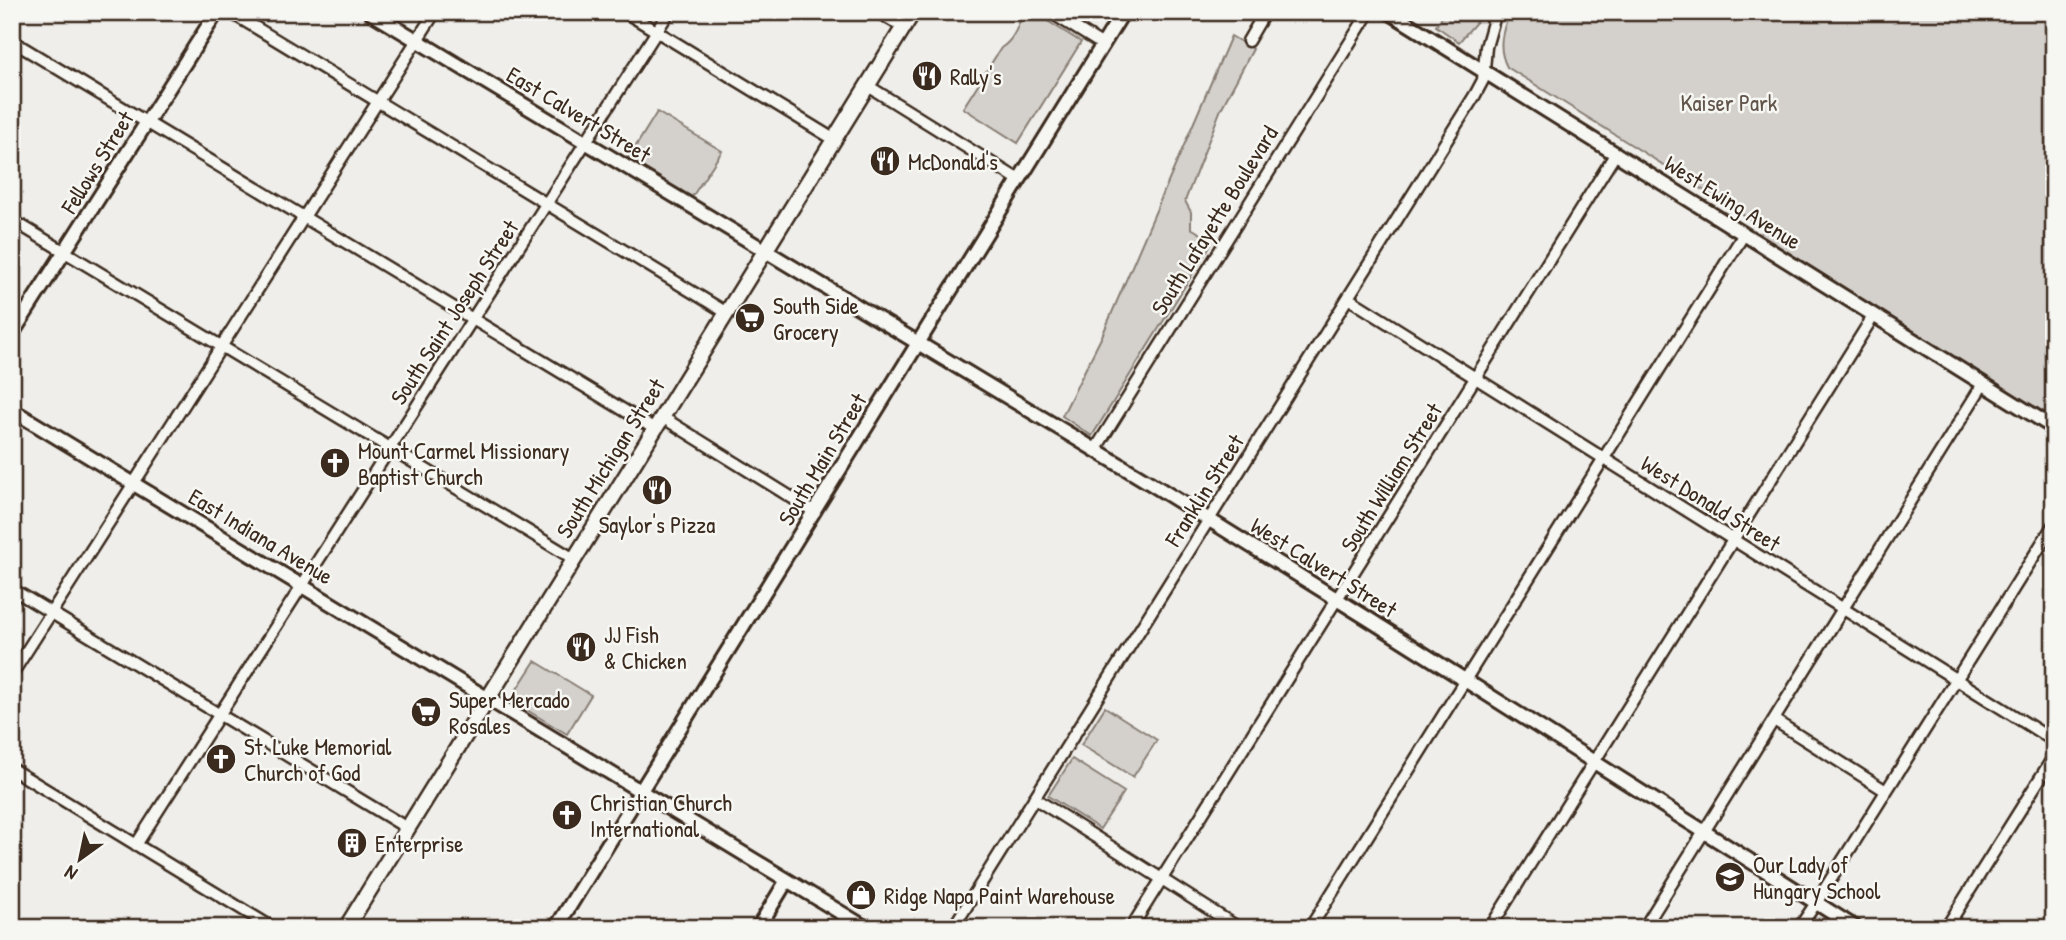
<svg xmlns="http://www.w3.org/2000/svg" width="2066" height="940" font-family="'Patrick Hand',sans-serif">
<style>
.green{fill:#d4d1cc;stroke:#887e75;stroke-width:2}
.lines{fill:none;stroke-linecap:round;stroke-linejoin:round}
.minor-casing{stroke:#3b2a1e;stroke-width:15}
.tertiary-casing{stroke:#3b2a1e;stroke-width:18}
.secondary-casing{stroke:#3b2a1e;stroke-width:18}
.primary-casing{stroke:#3b2a1e;stroke-width:19}
.minor{stroke:#f6f6f2;stroke-width:10}
.tertiary{stroke:#f6f6f2;stroke-width:12}
.secondary{stroke:#f6f6f2;stroke-width:12}
.primary{stroke:#f6f6f2;stroke-width:14}
.labels{text-anchor:middle;dominant-baseline:central;stroke-width:5;stroke-linejoin:round;paint-order:stroke}
.poi-label{font-size:23px;fill:#3b2a1e;stroke:#f6f6f2;text-anchor:start}
.park-label{font-size:23px;fill:#61544a;stroke:#f6f6f2}
.street-label{font-size:23px;fill:#3b2a1e;stroke:#f6f6f2}
</style>
<rect width="100%" height="100%" fill="#efeeea"/>
<filter id="ink" filterUnits="userSpaceOnUse"><feTurbulence type="fractalNoise" baseFrequency=".0143" numOctaves="2"/><feDisplacementMap in="SourceGraphic" scale="14" xChannelSelector="R" yChannelSelector="G"/><feConvolveMatrix kernelMatrix="1 2 1 2 8 2 1 2 1" color-interpolation-filters="sRGB"/></filter>
<g filter="url(#ink)">
<path class="green" d="M 1023,12 L 1033,12 L 1081,42 L 1018,143 L 963,108 L 1001,48 C 1014,40 1018,26 1023,12 Z
M 1445,12 L 1485,12 L 1459,42 L 1436,26 Z
M 1510,12 L 2054,12 L 2054,419 L 1760,235 L 1764,228 L 1507,67 C 1497,48 1502,31 1510,12 Z
M 1231,36 L 1253,49 L 1221,109 L 1185,201 L 1191,212 L 1191,228 L 1213,241 L 1092,436 L 1062,416 L 1102,336 Z
M 657,112 L 722,151 L 692,197 L 628,159 Z
M 535,661 L 591,695 L 567,734 L 510,700 Z
M 1105,707 L 1157,740 L 1133,777 L 1081,745 Z
M 1072,759 L 1124,792 L 1100,829 L 1048,796 Z"/>
<g class="lines">
<g class="minor-casing">
<path id="minor" d="M 230,12 L 727,313
M 625,12 L 835,140
M 878,12 L 903,27
M 1050,12 L 1103,45
M 12,41 L 655,429
M 1248,41 L 1265,12
M 868,86 L 1019,180
M 12,220 L 574,559
M 1348,298 L 2054,741
M 662,417 L 815,512
M 1095,450 L 1369,12
M 12,589 L 407,828
M 12,674 L 435,12
M 1774,720 L 1886,791
M 12,769 L 273,928
M 1034,798 L 1239,928
M 136,845 L 669,12
M 953,928 L 1475,95 L 1483,80 L 1486,47 L 1496,12
M 1131,928 L 1616,153
M 1310,928 L 1744,234
M 1490,928 L 1874,315
M 1644,928 L 1983,384
M 1799,928 L 1816,903 L 2054,524
M 1946,928 L 2054,756"/>
</g>
<g class="tertiary-casing">
<path id="tertiary" d="M 370,12 L 1150,483 L 1367,618 L 1856,928
M 1389,12 L 2054,428
M 12,334 L 217,12
M 12,410 L 866,928
M 758,928 L 787,880"/>
</g>
<g class="secondary-casing">
<path id="secondary" d="M 556,928 L 1123,12"/>
</g>
<g class="primary-casing">
<path id="primary" d="M 346,928 L 913,12"/>
</g>
<use href="#minor" class="minor"/>
<use href="#tertiary" class="tertiary"/>
<use href="#secondary" class="secondary"/>
<use href="#primary" class="primary"/>
</g>
</g>
<defs>
<g id="restaurant-disc" transform="scale(1.575)"><circle r="9.5" fill="#3b2a1e" stroke="#f6f6f2"/><path d="M-5-6h1v4h1v-4h1v4h1v-4h1v5L-1.5 .5V6h-2V.5L-5-1ZM5-6V6H3V1.5H1.5Q1.5-4 5-6Z" fill="#fff"/></g>
<g id="supermarket-disc" transform="scale(1.575)"><circle r="9.5" fill="#3b2a1e" stroke="#f6f6f2"/><path d="M-6-5.5h2.5l.6 2H6L4.5 2H-2.5L-4.4-4H-6ZM-1.5 3.2a1.3 1.3 0 1 0 .1 0ZM3 3.2a1.3 1.3 0 1 0 .1 0Z" fill="#fff"/></g>
<g id="church-disc" transform="scale(1.575)"><circle r="9.5" fill="#3b2a1e" stroke="#f6f6f2"/><path d="M-1.2-6h2.4v3.5h3.3v2.4h-3.3V6h-2.4V-.1h-3.3v-2.4h3.3Z" fill="#fff"/></g>
<g id="building-disc" transform="scale(1.575)"><circle r="9.5" fill="#3b2a1e" stroke="#f6f6f2"/><path d="M-4-6H4V6H1V3H-1V6H-4ZM-2.5-4.3h1.7v1.8h-1.7ZM.8-4.3h1.7v1.8H.8ZM-2.5-1h1.7V.8h-1.7ZM.8-1h1.7V.8H.8Z" fill="#fff"/></g>
<g id="school-disc" transform="scale(1.575)"><circle r="9.5" fill="#3b2a1e" stroke="#f6f6f2"/><path d="M0-5L7-2L0 1L-7-2ZM-4 1L0 2.5L4 1V4Q0 6-4 4Z" fill="#fff"/></g>
<g id="shop-disc" transform="scale(1.575)"><circle r="9.5" fill="#3b2a1e" stroke="#f6f6f2"/><path d="M-5-2.5h2.3a2.7 3.5 0 0 1 5.4 0H5L5.5 6h-11ZM-1.5-2.5h3a1.5 2.3 0 0 0-3 0Z" fill="#fff"/></g>
</defs>
<g fill-rule="evenodd">
<use href="#restaurant-disc" x="927" y="76"/>
<use href="#restaurant-disc" x="885" y="161"/>
<use href="#supermarket-disc" x="750" y="318"/>
<use href="#church-disc" x="335" y="463"/>
<use href="#restaurant-disc" x="657" y="490"/>
<use href="#restaurant-disc" x="581" y="647"/>
<use href="#supermarket-disc" x="426" y="712"/>
<use href="#church-disc" x="221" y="759"/>
<use href="#church-disc" x="567" y="815"/>
<use href="#building-disc" x="352" y="843"/>
<use href="#school-disc" x="1730" y="877"/>
<use href="#shop-disc" x="861" y="895"/>
</g>
<g class="labels">
<g class="poi-label">
<text x="950" y="76">Rally's</text>
<text x="908" y="161">McDonald's</text>
<text x="773" y="305">South Side<tspan x="773" dy="26">Grocery</tspan></text>
<text x="358" y="450">Mount Carmel Missionary<tspan x="358" dy="26">Baptist Church</tspan></text>
<text x="657" y="524" text-anchor="middle">Saylor's Pizza</text>
<text x="604" y="634">JJ Fish<tspan x="604" dy="26">&amp; Chicken</tspan></text>
<text x="449" y="699">Super Mercado<tspan x="449" dy="26">Rosales</tspan></text>
<text x="244" y="746">St. Luke Memorial<tspan x="244" dy="26">Church of God</tspan></text>
<text x="590" y="802">Christian Church<tspan x="590" dy="26">International</tspan></text>
<text x="375" y="843">Enterprise</text>
<text x="1753" y="864">Our Lady of<tspan x="1753" dy="26">Hungary School</tspan></text>
<text x="884" y="895">Ridge Napa Paint Warehouse</text>
</g>
<g class="park-label">
<text x="1729" y="102">Kaiser Park</text>
</g>
<g class="street-label">
<text transform="translate(579 114) rotate(31)">East Calvert Street</text>
<text transform="translate(97 162) rotate(-58)">Fellows Street</text>
<text transform="translate(1733 202) rotate(32)">West Ewing Avenue</text>
<text transform="translate(1214 220) rotate(-58)">South Lafayette Boulevard</text>
<text transform="translate(454 312) rotate(-57)">South Saint Joseph Street</text>
<text transform="translate(610 458) rotate(-58)">South Michigan Street</text>
<text transform="translate(822 459) rotate(-59)">South Main Street</text>
<text transform="translate(1391 477) rotate(-58)">South William Street</text>
<text transform="translate(1204 490) rotate(-58)">Franklin Street</text>
<text transform="translate(1711 503) rotate(32)">West Donald Street</text>
<text transform="translate(261 536) rotate(31)">East Indiana Avenue</text>
<text transform="translate(1324 567) rotate(32)">West Calvert Street</text>
</g>
</g>
<rect width="2066" height="940" fill="none" stroke="#f6f6f2" stroke-width="42"/>
<rect x="21" y="21" width="2024" height="898" fill="none" stroke="#3b2a1e" stroke-width="2.5" filter="url(#ink)"/>
<g transform="translate(80 859) rotate(213)" stroke="#f6f6f2" stroke-width="5" paint-order="stroke">
<path d="M0-5L12 26L0 18L-12 26Z" fill="#3b2a1e"/>
<text y="-10" font-size="19" font-weight="bold" text-anchor="middle" fill="#3b2a1e">N</text>
</g>
</svg>
